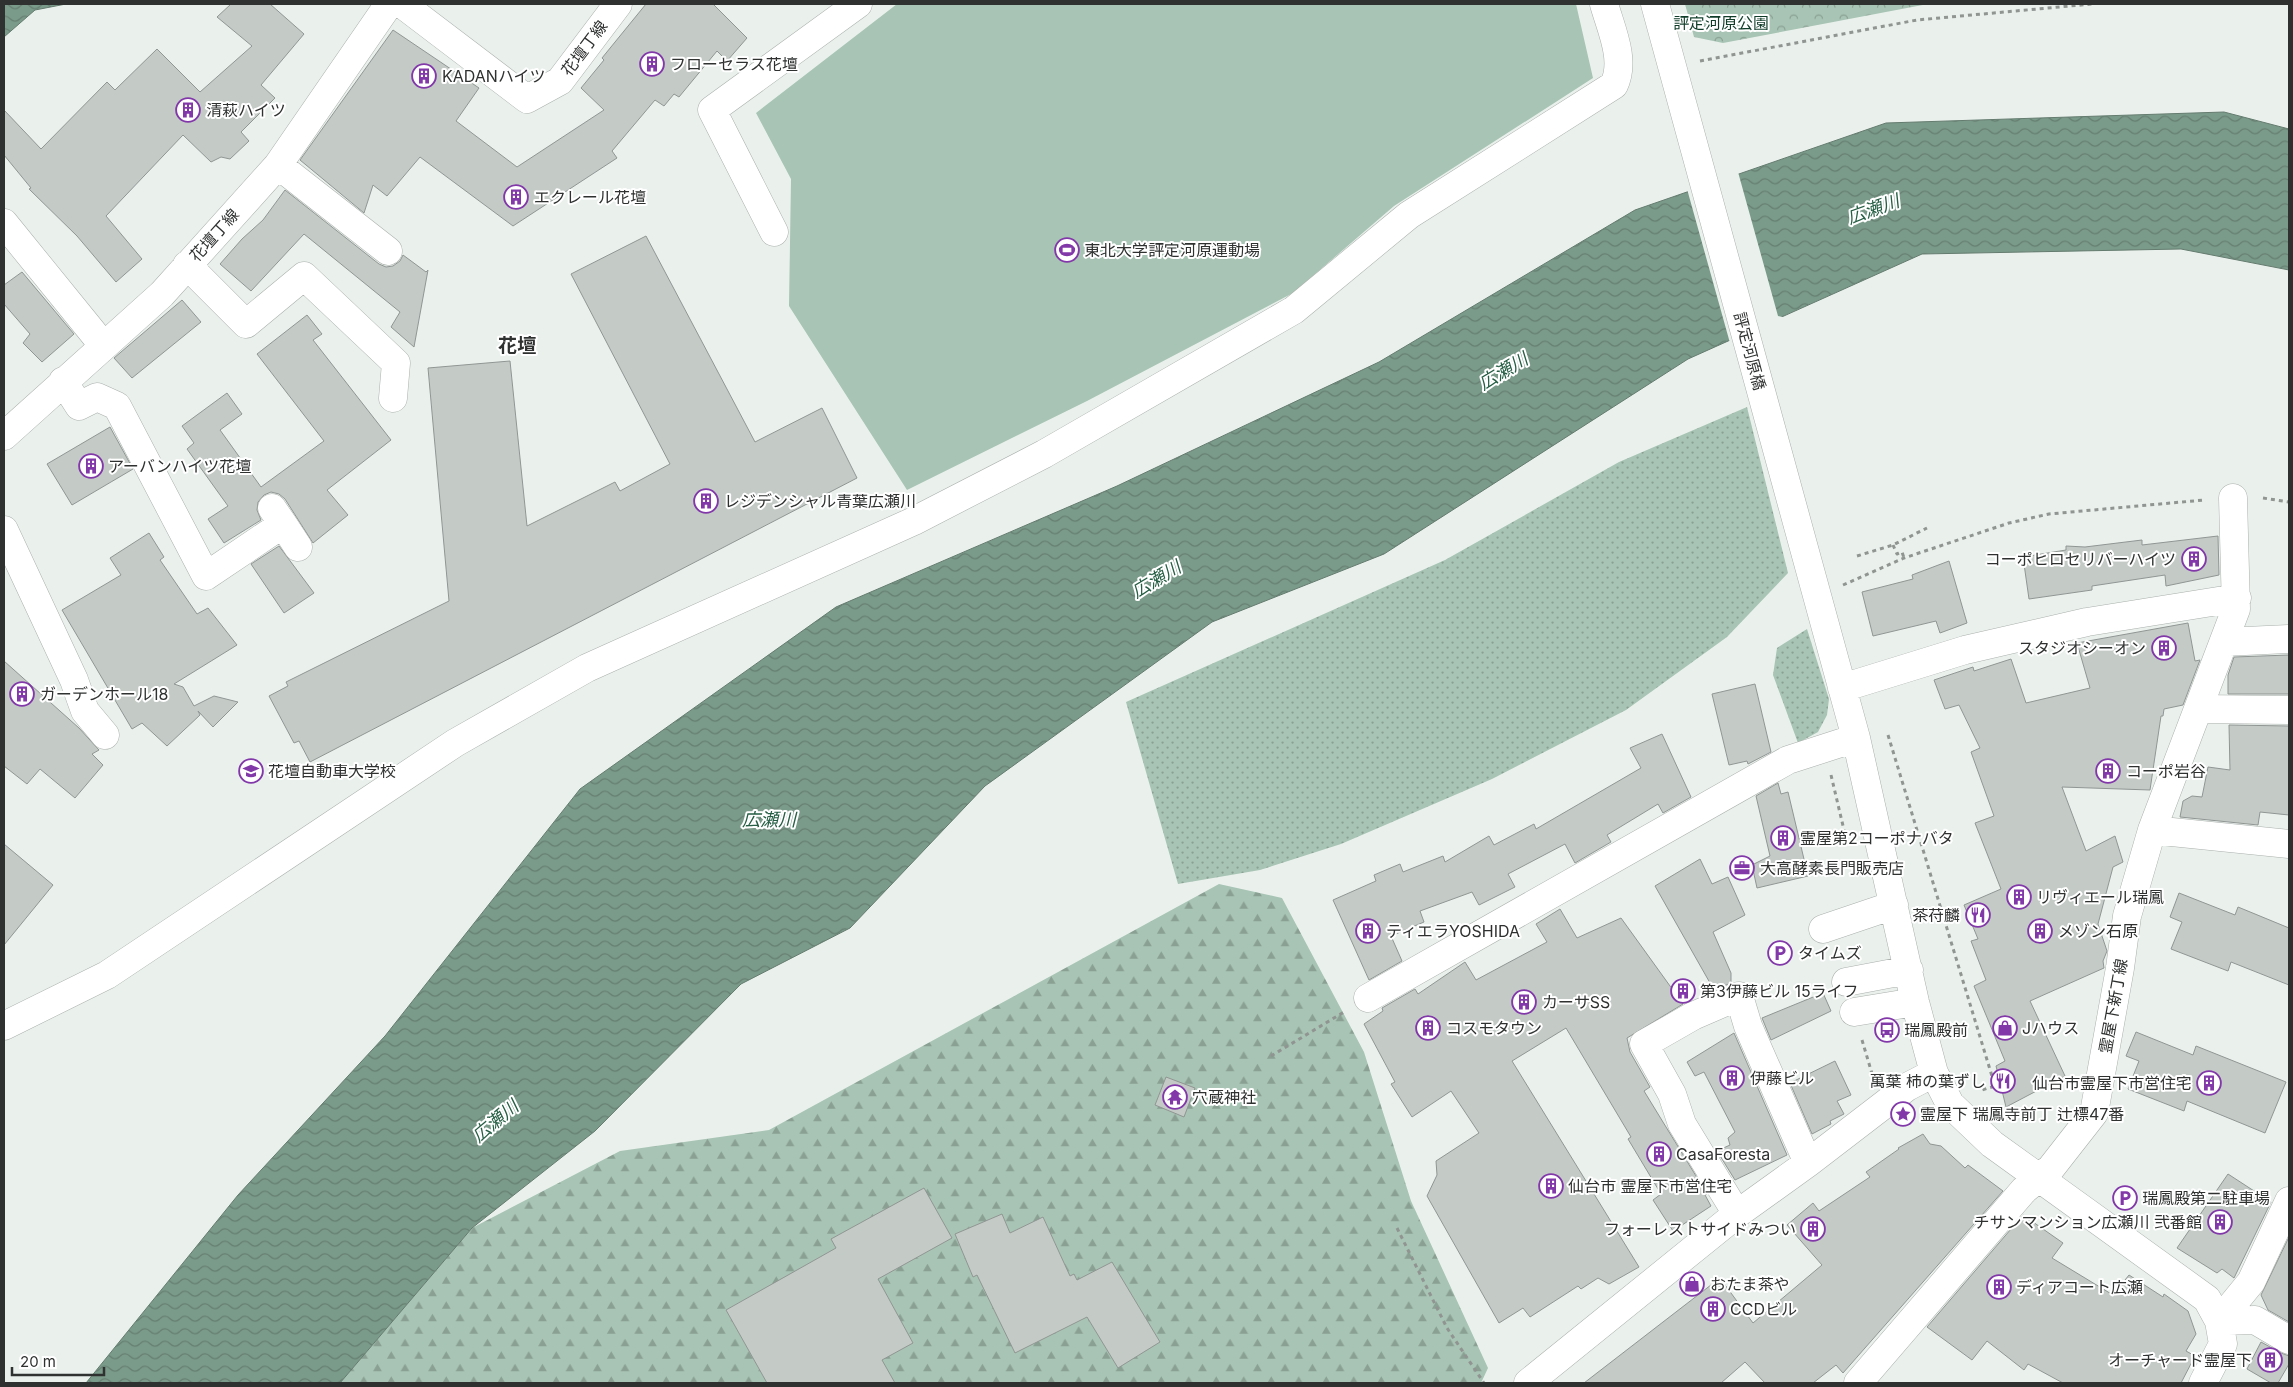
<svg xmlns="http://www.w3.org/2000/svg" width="2293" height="1387" font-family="Inter,'Noto Sans JP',sans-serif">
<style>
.grass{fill:url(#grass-dots)}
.forest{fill:url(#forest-firs)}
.park{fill:url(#park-crowns)}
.pitch{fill:#a8c4b4}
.water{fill:url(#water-waves);stroke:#647b6f}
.pier{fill:#eaf1ed}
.building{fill:#c4cbc7;stroke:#909693}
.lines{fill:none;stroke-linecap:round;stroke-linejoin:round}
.minor-casing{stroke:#aab0ac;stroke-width:29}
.path{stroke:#909592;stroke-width:3;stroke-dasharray:4 4;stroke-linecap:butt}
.minor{stroke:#fff;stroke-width:28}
.labels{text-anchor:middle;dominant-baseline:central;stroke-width:4;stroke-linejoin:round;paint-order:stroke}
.park-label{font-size:16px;fill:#103d2a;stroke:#fff}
.street-label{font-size:16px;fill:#2f3130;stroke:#fff}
.poi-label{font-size:16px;fill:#2f3130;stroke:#fff;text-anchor:start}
.water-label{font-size:18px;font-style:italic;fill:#255e44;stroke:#fff}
.quarter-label{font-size:19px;font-weight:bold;fill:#2f3130;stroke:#fff}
</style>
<defs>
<pattern id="grass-dots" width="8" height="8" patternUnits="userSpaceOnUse" patternTransform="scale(1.25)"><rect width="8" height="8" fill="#a8c4b4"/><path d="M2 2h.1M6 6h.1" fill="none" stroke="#89a093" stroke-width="1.8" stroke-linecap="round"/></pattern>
<pattern id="forest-firs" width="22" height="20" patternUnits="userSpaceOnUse" patternTransform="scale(1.25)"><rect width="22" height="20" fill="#a8c4b4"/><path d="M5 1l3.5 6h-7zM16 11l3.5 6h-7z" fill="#89a093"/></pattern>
<pattern id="park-crowns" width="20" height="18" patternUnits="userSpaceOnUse" patternTransform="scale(1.25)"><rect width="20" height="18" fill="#a8c4b4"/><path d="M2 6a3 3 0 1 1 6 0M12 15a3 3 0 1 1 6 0" fill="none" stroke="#89a093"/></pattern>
<pattern id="water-waves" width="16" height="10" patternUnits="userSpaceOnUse" patternTransform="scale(1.25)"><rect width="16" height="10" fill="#7b9b8a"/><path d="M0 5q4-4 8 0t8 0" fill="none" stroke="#657f71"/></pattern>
</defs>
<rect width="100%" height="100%" fill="#eaf1ed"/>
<path class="grass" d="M 1747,407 L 1788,573 L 1727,637 L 1626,710 L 1492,779 L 1341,844 L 1260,870 L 1178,884 L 1126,702 L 1445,560 L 1619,462 Z
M 1807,629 L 1829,699 L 1827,715 L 1818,732 L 1798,743 L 1773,675 L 1777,648 Z"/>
<path class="forest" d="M 1219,884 L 1282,898 L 1364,1052 L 1411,1201 L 1488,1368 L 1481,1383 L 340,1383 L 472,1228 L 620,1151 L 769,1130 Z"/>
<path class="park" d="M 1685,4 L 1928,4 L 1723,43 L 1694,37 Z"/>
<path class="pitch" d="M 897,4 L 1576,4 L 1593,78 L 1394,206 L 1293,293 L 1087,401 L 907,490 L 789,306 L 791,179 L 756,113 Z"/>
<path class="water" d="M 4,4 L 66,4 L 35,10 L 4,37 Z
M 2224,112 L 2289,129 L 2289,270 L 2181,249 L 1922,254 L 1688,359 L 1384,554 L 1212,622 L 985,786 L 850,928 L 741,984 L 595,1131 L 472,1228 L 340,1383 L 86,1383 L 238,1195 L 385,1036 L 580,789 L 836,607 L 1117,486 L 1379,362 L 1635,210 L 1886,123 Z"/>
<path class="pier" d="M 1738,172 L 1778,316 L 1787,318 L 1730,343 L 1687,189 Z"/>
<path class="building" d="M 231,4 L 270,4 L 304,34 L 261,85 L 275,98 L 241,132 L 249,141 L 230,159 L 221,157 L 211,162 L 183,135 L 106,216 L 142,259 L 116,282 L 77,236 L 29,189 L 31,188 L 4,155 L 4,110 L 41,149 L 107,82 L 115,90 L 157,49 L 200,92 L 252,46 L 217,17 Z
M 646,4 L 713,4 L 747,38 L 727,61 L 717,51 L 679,97 L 674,94 L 664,106 L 655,100 L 612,151 L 617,158 L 513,226 L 420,157 L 387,196 L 373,185 L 364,213 L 300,160 L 393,30 L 479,88 L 456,121 L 517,167 L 604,110 L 581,88 L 604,60 L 602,58 Z
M 285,190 L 379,264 L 386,267 L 393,266 L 400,261 L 403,255 L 426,272 L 428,270 L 414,347 L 391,327 L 400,312 L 304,234 L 251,291 L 220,264 L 242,239 L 263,220 Z
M 646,236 L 755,442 L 822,408 L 857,478 L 310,762 L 299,741 L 294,743 L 269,696 L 288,686 L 286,682 L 449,601 L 428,368 L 510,361 L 527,526 L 615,482 L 620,491 L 670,464 L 571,274 Z
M 22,272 L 74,334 L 42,362 L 23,343 L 30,334 L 4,304 L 4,285 Z
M 182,300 L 201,322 L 132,378 L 114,358 Z
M 307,315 L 322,334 L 313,340 L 391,440 L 327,490 L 348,515 L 313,543 L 285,499 L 279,494 L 271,492 L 264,495 L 258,502 L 257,510 L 261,520 L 224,543 L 208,519 L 228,506 L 187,449 L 194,443 L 182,426 L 227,393 L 242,414 L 220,430 L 261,487 L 324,441 L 257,354 Z
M 110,427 L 133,469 L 72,505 L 47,464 Z
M 149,533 L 164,557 L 160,560 L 197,614 L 208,608 L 237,645 L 174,684 L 183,687 L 194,706 L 214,696 L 238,702 L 213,727 L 198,711 L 200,715 L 167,746 L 142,723 L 132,729 L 62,610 L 121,575 L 110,558 Z
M 2218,536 L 2219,575 L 2166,586 L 2165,575 L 2092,586 L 2092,590 L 2029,599 L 2023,557 L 2066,550 L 2066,546 L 2085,547 L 2142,540 L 2142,545 Z
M 279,546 L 314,593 L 284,613 L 251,564 Z
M 1949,561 L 1967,623 L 1940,633 L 1936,621 L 1873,636 L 1862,592 L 1913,579 L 1912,575 Z
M 2188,623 L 2195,661 L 2200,660 L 2183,705 L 2164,709 L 2163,716 L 2161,716 L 2150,790 L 2062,787 L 2086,851 L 2115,836 L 2123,862 L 2113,867 L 2098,924 L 2107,951 L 2103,961 L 2104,968 L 2030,1001 L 2065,1076 L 2006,1107 L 1996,1066 L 2005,1061 L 1974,986 L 1986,980 L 1971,941 L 1978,939 L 1964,905 L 2001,889 L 1975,823 L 1994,816 L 1971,752 L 1980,748 L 1959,705 L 1945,709 L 1934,680 L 1973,667 L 1974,671 L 2011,659 L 2026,703 L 2090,688 L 2077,643 Z
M 2289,655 L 2289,694 L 2228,694 L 2228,675 L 2234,657 Z
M 4,661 L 79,728 L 99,750 L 92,754 L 103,765 L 75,798 L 40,769 L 27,784 L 4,766 Z
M 1755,684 L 1771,752 L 1748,764 L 1747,761 L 1729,765 L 1712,694 Z
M 2229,725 L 2289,726 L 2289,815 L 2260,812 L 2258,825 L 2180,817 L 2183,801 L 2192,796 L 2202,797 L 2208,767 L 2230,770 Z
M 1662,734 L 1691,797 L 1663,813 L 1658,804 L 1607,835 L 1611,842 L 1575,863 L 1565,844 L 1508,874 L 1515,887 L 1479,905 L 1472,892 L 1420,911 L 1424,922 L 1391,936 L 1402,961 L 1369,980 L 1333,900 L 1376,881 L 1374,875 L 1400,864 L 1403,872 L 1443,856 L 1445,862 L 1489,836 L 1494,845 L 1534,824 L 1536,829 L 1641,768 L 1630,748 Z
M 1778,783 L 1781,794 L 1788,792 L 1808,876 L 1757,888 L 1752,865 L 1770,856 L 1756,796 Z
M 4,844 L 53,885 L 4,945 Z
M 1700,859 L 1712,884 L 1728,877 L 1745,915 L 1713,932 L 1731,973 L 1731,983 L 1714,990 L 1655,886 Z
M 2179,893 L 2235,915 L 2238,907 L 2289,928 L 2289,985 L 2231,962 L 2228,971 L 2171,949 L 2182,922 L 2170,917 Z
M 1560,909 L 1577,938 L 1621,918 L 1683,1004 L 1627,1038 L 1630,1052 L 1650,1087 L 1644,1091 L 1707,1194 L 1705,1195 L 1711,1206 L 1673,1231 L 1653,1200 L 1661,1194 L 1628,1139 L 1631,1137 L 1566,1028 L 1512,1061 L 1639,1267 L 1609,1284 L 1598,1278 L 1581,1289 L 1578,1286 L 1530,1317 L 1523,1308 L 1499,1323 L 1427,1196 L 1437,1175 L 1436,1161 L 1479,1133 L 1451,1091 L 1412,1117 L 1391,1084 L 1395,1082 L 1364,1024 L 1383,1011 L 1382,1008 L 1415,989 L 1418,994 L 1465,962 L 1476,980 L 1547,942 L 1536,924 Z
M 1823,993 L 1831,1011 L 1771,1040 L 1762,1018 Z
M 2136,1032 L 2193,1055 L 2196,1046 L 2286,1082 L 2265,1133 L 2187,1101 L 2184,1111 L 2128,1089 L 2139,1061 L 2126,1056 Z
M 1734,1033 L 1787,1155 L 1735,1180 L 1717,1151 L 1730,1145 L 1728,1138 L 1735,1132 L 1704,1072 L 1695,1076 L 1687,1062 Z
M 1835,1061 L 1851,1095 L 1837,1101 L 1844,1114 L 1830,1121 L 1831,1124 L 1812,1134 L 1790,1083 Z
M 1166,1077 L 1195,1088 L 1184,1117 L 1155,1105 Z
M 1923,1134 L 1930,1144 L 1941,1146 L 1965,1168 L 1968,1165 L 2003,1191 L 1843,1373 L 1836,1365 L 1813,1383 L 1765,1383 L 1745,1362 L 1721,1383 L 1584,1383 L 1720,1278 L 1753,1323 L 1822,1265 L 1787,1225 L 1813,1203 L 1819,1211 L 1870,1177 L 1866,1172 L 1899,1149 L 1898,1148 Z
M 2228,1174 L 2271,1202 L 2234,1278 L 2222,1269 L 2217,1273 L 2177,1248 Z
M 924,1188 L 952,1238 L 878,1279 L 913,1343 L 882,1360 L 895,1383 L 767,1383 L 726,1310 L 836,1248 L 831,1239 Z
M 1002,1214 L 1010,1233 L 1043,1217 L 1070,1276 L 1074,1274 L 1077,1280 L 1112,1262 L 1160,1342 L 1118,1368 L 1087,1317 L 1015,1353 L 977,1275 L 973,1277 L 955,1234 Z
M 2023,1215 L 2063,1243 L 2052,1258 L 2113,1295 L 2129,1275 L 2163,1297 L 2164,1294 L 2188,1311 L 2196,1334 L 2186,1351 L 2195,1356 L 2181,1383 L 2063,1383 L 2028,1364 L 2024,1370 L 1987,1341 L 1972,1360 L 1927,1327 Z
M 2289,1237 L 2289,1322 L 2268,1310 L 2261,1295 Z
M 2261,1342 L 2281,1353 L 2289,1356 L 2289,1364 L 2278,1383 L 2271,1383 L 2247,1369 Z"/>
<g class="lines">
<g class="minor-casing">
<path id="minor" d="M 402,4 L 527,99 L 560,81 L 618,4
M 1655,4 L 1856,738 L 1915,1002 L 1934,1073 L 1950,1104 L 1992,1144 L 2207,1299 L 2219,1321 L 2223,1344 L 2203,1383
M 278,165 L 388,251
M 4,223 L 103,345
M 774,232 L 712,110 L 858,4
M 187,265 L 246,324 L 304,276 L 396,363 L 393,398
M 63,381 L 79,406 L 97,397 L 117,406 L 206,576 L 283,524 L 272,508
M 4,436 L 162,294 L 278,165 L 389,4
M 283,524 L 298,547
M 4,530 L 74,680 L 85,711 L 105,735
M 2224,642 L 2289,639
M 1842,688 L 1965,650 L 2087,622 L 2237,598
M 2199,709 L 2289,710
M 2152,830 L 2289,844
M 1823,929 L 1894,905
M 1846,982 L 1909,970
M 1368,998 L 1788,760 L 1856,738
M 1854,1012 L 1915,1002
M 4,1026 L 107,975 L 455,743 L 587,668 L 914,521 L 1044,454 L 1294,310 L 1409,215 L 1614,85 C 1626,60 1611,29 1604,4
M 1737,1214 L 1682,1124 L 1672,1094 L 1644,1044 L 1693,1016 L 1739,996 L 1748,1026 L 1808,1163
M 2219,1321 L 2251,1282 L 2289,1201
M 2219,1321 L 2255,1320 L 2289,1340
M 1528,1383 L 1737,1214 L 1808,1163 L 1907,1087 L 1934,1073
M 1858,1383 L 2024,1190 L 2051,1168 L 2094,1113 L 2120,968 L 2127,916 L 2152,830 L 2236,609 L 2233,498"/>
</g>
<path class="path" d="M 1700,61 L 1917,20 L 2092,4
M 2263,498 L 2289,502
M 1893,545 L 1897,554 L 1902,552 L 1904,558
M 1857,556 L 1893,545 L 1927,528
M 1843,585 L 1904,558 L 2009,523 L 2049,514 L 2204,500
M 1888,735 L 1995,1086 L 1982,1090
M 1831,775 L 1844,830
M 1862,1040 L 1873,1077
M 1271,1056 L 1344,1012
M 1397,1228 L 1447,1328 L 1484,1383"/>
<use href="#minor" class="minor"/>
</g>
<defs>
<g id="building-ring" transform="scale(1.25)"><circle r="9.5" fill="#fff" stroke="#8238a9" stroke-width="1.5"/><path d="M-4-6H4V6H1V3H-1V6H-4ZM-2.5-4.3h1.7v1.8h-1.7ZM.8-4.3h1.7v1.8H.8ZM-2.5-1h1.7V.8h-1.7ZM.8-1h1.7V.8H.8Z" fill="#8238a9"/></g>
<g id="stadium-ring" transform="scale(1.25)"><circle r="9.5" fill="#fff" stroke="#8238a9" stroke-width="1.5"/><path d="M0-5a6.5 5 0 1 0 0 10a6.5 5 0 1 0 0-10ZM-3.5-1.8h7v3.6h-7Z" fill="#8238a9"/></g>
<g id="university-ring" transform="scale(1.25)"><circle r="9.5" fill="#fff" stroke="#8238a9" stroke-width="1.5"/><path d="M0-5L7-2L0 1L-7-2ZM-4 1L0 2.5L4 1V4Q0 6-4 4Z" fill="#8238a9"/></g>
<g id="office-ring" transform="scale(1.25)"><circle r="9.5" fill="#fff" stroke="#8238a9" stroke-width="1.5"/><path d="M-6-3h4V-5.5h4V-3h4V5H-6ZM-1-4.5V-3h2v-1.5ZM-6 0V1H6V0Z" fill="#8238a9"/></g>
<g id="restaurant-ring" transform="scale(1.25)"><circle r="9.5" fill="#fff" stroke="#8238a9" stroke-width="1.5"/><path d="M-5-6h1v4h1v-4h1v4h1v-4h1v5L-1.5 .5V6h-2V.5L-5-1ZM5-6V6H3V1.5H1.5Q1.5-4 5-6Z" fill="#8238a9"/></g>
<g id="parking-ring" transform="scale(1.25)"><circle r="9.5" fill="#fff" stroke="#8238a9" stroke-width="1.5"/><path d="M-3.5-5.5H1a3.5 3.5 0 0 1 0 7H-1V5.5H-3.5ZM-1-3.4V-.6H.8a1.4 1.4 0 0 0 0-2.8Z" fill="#8238a9"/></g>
<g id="shop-ring" transform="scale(1.25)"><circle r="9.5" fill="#fff" stroke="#8238a9" stroke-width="1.5"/><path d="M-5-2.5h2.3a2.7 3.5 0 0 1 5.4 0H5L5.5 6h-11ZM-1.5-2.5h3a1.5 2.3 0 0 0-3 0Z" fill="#8238a9"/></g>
<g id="bus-ring" transform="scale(1.25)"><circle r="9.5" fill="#fff" stroke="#8238a9" stroke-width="1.5"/><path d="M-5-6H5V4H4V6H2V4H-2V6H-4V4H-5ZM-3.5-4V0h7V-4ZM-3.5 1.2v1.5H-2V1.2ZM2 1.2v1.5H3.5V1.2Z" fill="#8238a9"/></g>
<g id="temple-ring" transform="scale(1.25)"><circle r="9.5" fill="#fff" stroke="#8238a9" stroke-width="1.5"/><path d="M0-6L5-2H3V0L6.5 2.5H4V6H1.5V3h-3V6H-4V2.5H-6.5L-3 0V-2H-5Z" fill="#8238a9"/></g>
<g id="sight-ring" transform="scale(1.25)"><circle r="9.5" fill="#fff" stroke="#8238a9" stroke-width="1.5"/><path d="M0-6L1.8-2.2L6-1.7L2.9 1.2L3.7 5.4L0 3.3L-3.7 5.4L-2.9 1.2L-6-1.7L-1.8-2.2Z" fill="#8238a9"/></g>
</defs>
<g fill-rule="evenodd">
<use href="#building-ring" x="652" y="64"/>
<use href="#building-ring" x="424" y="76"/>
<use href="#building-ring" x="188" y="110"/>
<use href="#building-ring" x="516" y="197"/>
<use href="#stadium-ring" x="1067" y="250"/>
<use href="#building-ring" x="91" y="466"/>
<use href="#building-ring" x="706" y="501"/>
<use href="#building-ring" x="2194" y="559"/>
<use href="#building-ring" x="2164" y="648"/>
<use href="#building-ring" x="22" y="694"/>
<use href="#university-ring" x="251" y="771"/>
<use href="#building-ring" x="2108" y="771"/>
<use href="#building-ring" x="1783" y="838"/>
<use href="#office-ring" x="1742" y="868"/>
<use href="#building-ring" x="2019" y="897"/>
<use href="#restaurant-ring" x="1978" y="915"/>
<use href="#building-ring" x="1368" y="931"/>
<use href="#building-ring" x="2040" y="931"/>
<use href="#parking-ring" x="1780" y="953"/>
<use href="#building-ring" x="1683" y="991"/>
<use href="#building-ring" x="1524" y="1002"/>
<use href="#building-ring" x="1428" y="1028"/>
<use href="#shop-ring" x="2005" y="1028"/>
<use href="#bus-ring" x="1887" y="1030"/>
<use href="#building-ring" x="1732" y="1078"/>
<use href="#restaurant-ring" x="2003" y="1081"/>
<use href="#building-ring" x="2209" y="1083"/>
<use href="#temple-ring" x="1175" y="1097"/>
<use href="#sight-ring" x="1903" y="1114"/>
<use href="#building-ring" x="1659" y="1154"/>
<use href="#building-ring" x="1551" y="1186"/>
<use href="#parking-ring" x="2125" y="1198"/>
<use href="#building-ring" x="2220" y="1222"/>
<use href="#building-ring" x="1813" y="1229"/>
<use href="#shop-ring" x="1692" y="1284"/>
<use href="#building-ring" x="1999" y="1287"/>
<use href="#building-ring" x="1713" y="1309"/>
<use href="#building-ring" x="2270" y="1360"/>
</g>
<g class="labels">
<g class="park-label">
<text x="1721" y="23">評定河原公園</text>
</g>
<g class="street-label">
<text transform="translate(584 48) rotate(-53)">花壇丁線</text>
<text transform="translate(214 235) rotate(-48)">花壇丁線</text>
<text transform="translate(1750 351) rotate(75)">評定河原橋</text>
<text transform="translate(2113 1006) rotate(-80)">霊屋下新丁線</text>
</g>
<g class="poi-label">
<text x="670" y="64">フローセラス花壇</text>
<text x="442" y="76">KADANハイツ</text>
<text x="206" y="110">清萩ハイツ</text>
<text x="534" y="197">エクレール花壇</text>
<text x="1084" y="250">東北大学評定河原運動場</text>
<text x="108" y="466">アーバンハイツ花壇</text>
<text x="724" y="501">レジデンシャル青葉広瀬川</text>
<text x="2176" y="559" text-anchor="end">コーポヒロセリバーハイツ</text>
<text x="2146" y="648" text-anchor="end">スタジオシーオン</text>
<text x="40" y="694">ガーデンホール18</text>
<text x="268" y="771">花壇自動車大学校</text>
<text x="2126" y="771">コーポ岩谷</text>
<text x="1800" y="838">霊屋第2コーポナバタ</text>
<text x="1760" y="868">大高酵素長門販売店</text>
<text x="2036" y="897">リヴィエール瑞鳳</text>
<text x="1960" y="915" text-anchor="end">茶苻麟</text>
<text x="1386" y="931">ティエラYOSHIDA</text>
<text x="2058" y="931">メゾン石原</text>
<text x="1798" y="953">タイムズ</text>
<text x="1700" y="991">第3伊藤ビル 15ライフ</text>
<text x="1542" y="1002">カーサSS</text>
<text x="1446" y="1028">コスモタウン</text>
<text x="2022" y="1028">Jハウス</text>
<text x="1904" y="1030">瑞鳳殿前</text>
<text x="1750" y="1078">伊藤ビル</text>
<text x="1986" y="1081" text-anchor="end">萬葉 柿の葉ずし</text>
<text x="2192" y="1083" text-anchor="end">仙台市霊屋下市営住宅</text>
<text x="1192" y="1097">穴蔵神社</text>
<text x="1920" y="1114">霊屋下 瑞鳳寺前丁 辻標47番</text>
<text x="1676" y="1154">CasaForesta</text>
<text x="1568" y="1186">仙台市 霊屋下市営住宅</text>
<text x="2142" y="1198">瑞鳳殿第二駐車場</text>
<text x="2202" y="1222" text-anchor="end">チサンマンション広瀬川 弐番館</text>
<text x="1796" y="1229" text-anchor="end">フォーレストサイドみつい</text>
<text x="1710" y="1284">おたま茶や</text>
<text x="2016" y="1287">ディアコート広瀬</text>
<text x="1730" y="1309">CCDビル</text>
<text x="2252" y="1360" text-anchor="end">オーチャード霊屋下</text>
</g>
<g class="water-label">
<text transform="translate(1873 209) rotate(-20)">広瀬川</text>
<text transform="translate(1503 371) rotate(-31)">広瀬川</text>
<text transform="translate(1156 579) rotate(-31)">広瀬川</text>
<text x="769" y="819">広瀬川</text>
<text transform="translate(495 1121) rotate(-40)">広瀬川</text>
</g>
<g class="quarter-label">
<text x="517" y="345">花壇</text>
</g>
</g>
<rect width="2293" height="1387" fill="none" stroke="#2f3130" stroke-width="10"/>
<path d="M12 1367v8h92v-8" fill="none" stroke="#2f3130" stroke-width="2.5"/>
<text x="20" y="1367" font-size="15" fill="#2f3130" stroke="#ffffff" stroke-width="4" paint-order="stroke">20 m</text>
</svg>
